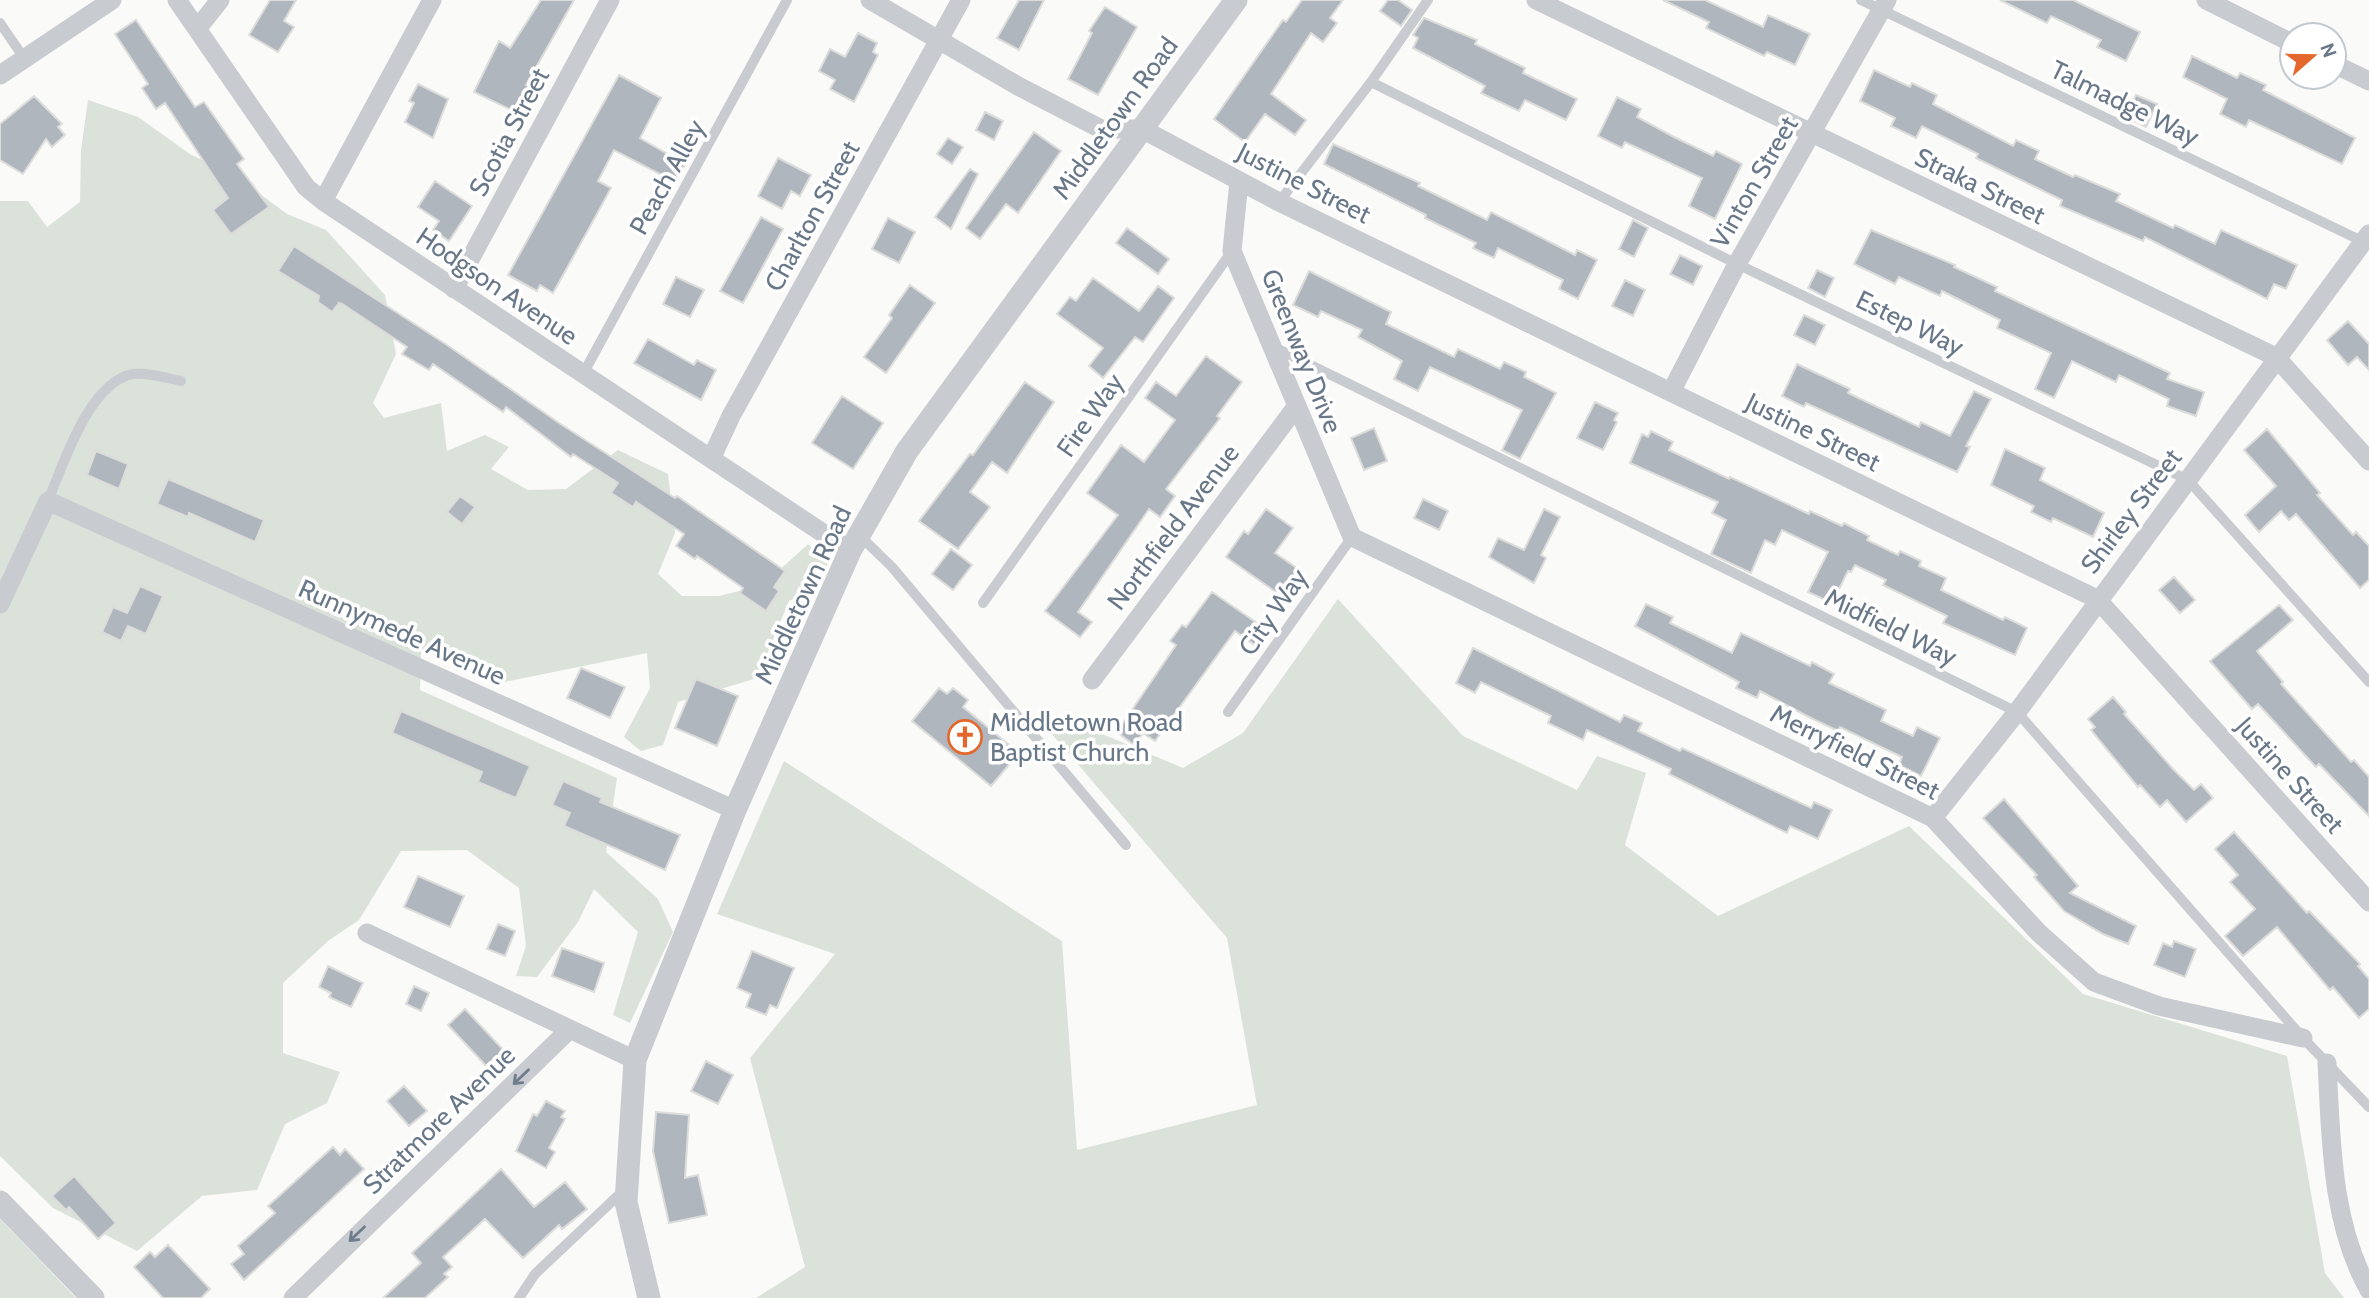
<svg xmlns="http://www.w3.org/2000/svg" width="2369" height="1298" font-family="Cabin,sans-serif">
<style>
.green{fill:#dbe2d9}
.building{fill:#afb6bd;stroke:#dcdcda;stroke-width:2}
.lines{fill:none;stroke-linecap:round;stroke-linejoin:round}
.service{stroke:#c8cbcf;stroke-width:10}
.minor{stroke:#c8cbcf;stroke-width:19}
.tertiary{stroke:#c8cbcf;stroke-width:23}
.oneway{stroke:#6e7c8c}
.labels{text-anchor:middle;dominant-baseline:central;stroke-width:7;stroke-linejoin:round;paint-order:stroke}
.street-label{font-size:26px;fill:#697889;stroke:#fff}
.poi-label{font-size:26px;fill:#697889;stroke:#fff;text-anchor:start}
</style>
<rect width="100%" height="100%" fill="#fafaf8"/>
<path class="green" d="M 88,100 L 138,117 L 190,154 L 241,180 L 287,214 L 326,230 L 385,295 L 396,354 L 373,403 L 384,418 L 441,403 L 447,451 L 485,435 L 509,447 L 491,469 L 528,490 L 566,489 L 618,450 L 668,474 L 675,533 L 658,574 L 682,596 L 719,596 L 763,585 L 808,544 L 828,563 L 817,587 L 789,601 L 757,678 L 678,702 L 663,745 L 641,751 L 624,737 L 650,688 L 647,653 L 494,684 L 479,660 L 421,650 L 420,690 L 617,778 L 606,852 L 658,899 L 673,932 L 630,1023 L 613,1015 L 638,932 L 594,889 L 578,922 L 537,977 L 516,976 L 526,946 L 519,888 L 467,850 L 401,851 L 359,920 L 328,941 L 283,983 L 283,1053 L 340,1072 L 327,1103 L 285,1124 L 257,1190 L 202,1196 L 137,1251 L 53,1208 L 0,1156 L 0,201 L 28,201 L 47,227 L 80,202 L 81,150 Z
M 1338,599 L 1463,736 L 1577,790 L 1597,756 L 1646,773 L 1625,845 L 1718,916 L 1909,826 L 2083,994 L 2287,1056 L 2325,1273 L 2344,1298 L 756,1298 L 805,1267 L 750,1058 L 835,954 L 717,914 L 784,761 L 1062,941 L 1077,1150 L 1257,1105 L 1227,938 L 1051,733 L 1095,731 L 1183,768 L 1243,733 Z
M 0,1219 L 76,1298 L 0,1298 Z"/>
<path class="building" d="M 270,0 L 296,0 L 284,21 L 294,27 L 278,52 L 249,35 Z
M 541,0 L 574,0 L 526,85 L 535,89 L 522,115 L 474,92 L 499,41 L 510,48 Z
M 1019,0 L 1044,0 L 1019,50 L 997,38 Z
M 1302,0 L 1343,0 L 1330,18 L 1337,23 L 1323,42 L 1311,33 L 1271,94 L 1306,120 L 1295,135 L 1265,114 L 1245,142 L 1214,119 L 1283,20 L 1286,22 Z
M 1388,0 L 1398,0 L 1412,10 L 1401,26 L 1380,11 Z
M 1663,0 L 1705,0 L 1763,27 L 1768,15 L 1810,34 L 1795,65 L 1767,52 L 1764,56 L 1706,28 L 1709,22 Z
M 2000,0 L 2073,0 L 2140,32 L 2126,61 L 2097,47 L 2101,40 L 2051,16 L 2047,23 Z
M 1105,7 L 1137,27 L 1098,95 L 1068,79 L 1092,33 L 1089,31 Z
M 1424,18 L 1477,40 L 1475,44 L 1525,68 L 1523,73 L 1577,99 L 1566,120 L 1525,100 L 1519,111 L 1481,93 L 1485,86 L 1413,48 L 1418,38 L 1413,35 Z
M 136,20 L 195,107 L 204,102 L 244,159 L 237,164 L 269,207 L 231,234 L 213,210 L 228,198 L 165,103 L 156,109 L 142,88 L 148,84 L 115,34 Z
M 858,33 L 877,43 L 873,52 L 878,55 L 854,102 L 830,89 L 835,80 L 819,71 L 830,49 L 845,57 Z
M 2192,56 L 2237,78 L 2240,73 L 2266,85 L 2263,90 L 2355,138 L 2342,164 L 2249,120 L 2246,127 L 2220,114 L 2227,99 L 2183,77 Z
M 1874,70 L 1910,87 L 1912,83 L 1937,95 L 1933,104 L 2013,146 L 2016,140 L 2039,151 L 2035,159 L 2073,177 L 2075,175 L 2120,194 L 2116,201 L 2173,228 L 2175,225 L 2215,244 L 2221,230 L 2297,265 L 2286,289 L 2274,284 L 2267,299 L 2145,237 L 2143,241 L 2060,206 L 2062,200 L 1976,158 L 1978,154 L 1922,126 L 1916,138 L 1891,126 L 1895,118 L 1860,101 Z
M 619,75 L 661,98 L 640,138 L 685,164 L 675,182 L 614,150 L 598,181 L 611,188 L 587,232 L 553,293 L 540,285 L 537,291 L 508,275 Z
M 418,84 L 448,99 L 433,138 L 405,122 L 414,103 L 409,101 Z
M 2136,95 L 2157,104 L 2146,127 L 2125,117 Z
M 34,96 L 62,124 L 58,127 L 65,135 L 52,147 L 46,139 L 23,174 L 0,160 L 0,124 Z
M 1617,97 L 1641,109 L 1637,117 L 1674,137 L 1713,156 L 1716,151 L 1742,164 L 1715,219 L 1689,206 L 1702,178 L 1625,142 L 1622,148 L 1598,136 Z
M 985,112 L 1003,121 L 994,140 L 976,130 Z
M 1034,132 L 1061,151 L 1018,213 L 1006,204 L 980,239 L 966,228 Z
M 948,138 L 963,147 L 952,164 L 937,154 Z
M 1333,144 L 1420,183 L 1418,186 L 1487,220 L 1491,212 L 1575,255 L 1577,250 L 1597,260 L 1578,299 L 1559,289 L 1563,280 L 1498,248 L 1494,258 L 1473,248 L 1476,243 L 1425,218 L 1426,215 L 1324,164 Z
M 778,158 L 811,175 L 800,196 L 791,191 L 782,209 L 758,196 Z
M 970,169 L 978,174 L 951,229 L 935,217 Z
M 435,181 L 472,206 L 449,241 L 433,230 L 439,221 L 418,207 Z
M 761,217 L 783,229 L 743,303 L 720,291 Z
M 888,218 L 915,232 L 899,263 L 872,249 Z
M 1633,220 L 1648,228 L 1634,257 L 1619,249 Z
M 1127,228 L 1169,259 L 1158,274 L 1116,243 Z
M 1871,230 L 1955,265 L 1954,267 L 1997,287 L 1995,291 L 2170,373 L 2167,379 L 2204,392 L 2196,416 L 2167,406 L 2169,399 L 2119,375 L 2116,382 L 2072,361 L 2054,398 L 2035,389 L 2051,353 L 1997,328 L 2000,320 L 1942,291 L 1940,296 L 1899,277 L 1895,284 L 1854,264 Z
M 294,246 L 447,345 L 559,423 L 675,498 L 677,496 L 785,571 L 774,587 L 779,591 L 766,611 L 740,593 L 743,588 L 697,556 L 695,559 L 676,546 L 684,534 L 636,502 L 633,507 L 611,493 L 618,483 L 573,454 L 571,457 L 506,407 L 503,412 L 433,364 L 429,370 L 402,354 L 407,347 L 342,304 L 339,303 L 332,312 L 318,302 L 319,296 L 278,271 Z
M 1680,255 L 1702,266 L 1693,285 L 1670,274 Z
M 1817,270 L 1834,278 L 1825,297 L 1808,288 Z
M 1309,271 L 1391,312 L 1386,324 L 1454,357 L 1458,349 L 1500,369 L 1504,362 L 1526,372 L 1524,377 L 1556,393 L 1520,459 L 1502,450 L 1522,410 L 1430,367 L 1418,391 L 1394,379 L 1402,361 L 1358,337 L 1362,330 L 1321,311 L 1318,317 L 1293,305 Z
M 676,277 L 704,290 L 690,317 L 663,304 Z
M 1093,278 L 1139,311 L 1158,286 L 1174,298 L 1143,342 L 1135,337 L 1103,378 L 1089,366 L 1103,348 L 1057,314 L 1070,297 L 1076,301 Z
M 1625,280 L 1645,290 L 1633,316 L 1612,306 Z
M 910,285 L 935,303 L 886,373 L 864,357 L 892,318 L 889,315 Z
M 1804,315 L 1825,325 L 1815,345 L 1794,335 Z
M 2348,321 L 2369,344 L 2369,370 L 2357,357 L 2348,365 L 2327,340 Z
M 648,339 L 694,365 L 697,360 L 716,370 L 701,400 L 634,363 Z
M 1206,356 L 1242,382 L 1217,416 L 1220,418 L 1166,489 L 1175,496 L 1160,517 L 1149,509 L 1078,612 L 1092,622 L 1080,637 L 1045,611 L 1118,515 L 1087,493 L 1121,445 L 1144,462 L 1175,420 L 1145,398 L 1156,382 L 1176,396 Z
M 1797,364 L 1850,389 L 1848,393 L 1919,427 L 1921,422 L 1950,436 L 1974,391 L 1991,399 L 1966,446 L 1970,447 L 1957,472 L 1806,403 L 1804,407 L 1782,396 Z
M 1025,382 L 1054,402 L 1007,473 L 992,462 L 970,492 L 990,507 L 958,549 L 919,521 L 970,454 L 973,455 Z
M 842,396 L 883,423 L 853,469 L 812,443 Z
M 1595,402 L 1618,413 L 1614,420 L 1617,422 L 1603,450 L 1577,438 Z
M 1374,428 L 1387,461 L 1364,470 L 1351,438 Z
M 2267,429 L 2320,493 L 2317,495 L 2353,535 L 2356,532 L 2369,546 L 2369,580 L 2360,588 L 2296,514 L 2289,520 L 2281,511 L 2259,532 L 2245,515 L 2276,486 L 2244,450 Z
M 1651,431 L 1673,442 L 1669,450 L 1729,479 L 1730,477 L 1809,514 L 1810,511 L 1842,526 L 1844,523 L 1869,536 L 1867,540 L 1898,555 L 1900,551 L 1921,561 L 1919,566 L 1946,578 L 1941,590 L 2003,620 L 2005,617 L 2027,628 L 2015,655 L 1943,623 L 1947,616 L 1883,585 L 1886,580 L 1855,565 L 1851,572 L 1848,571 L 1832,603 L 1808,592 L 1828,552 L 1782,530 L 1775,545 L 1765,540 L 1751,573 L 1711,554 L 1726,520 L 1712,513 L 1718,502 L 1630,463 L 1642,434 L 1648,437 Z
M 2005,449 L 2045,468 L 2040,480 L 2104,513 L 2093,537 L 2053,518 L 2051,522 L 2031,512 L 2034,506 L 1991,485 Z
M 96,451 L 128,464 L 119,489 L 87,475 Z
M 168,479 L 264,520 L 255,542 L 189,513 L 188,517 L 157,504 Z
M 460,496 L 475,507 L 462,524 L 447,512 Z
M 1423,499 L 1448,511 L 1439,530 L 1414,518 Z
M 1266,509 L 1293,528 L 1275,553 L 1301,571 L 1283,597 L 1226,557 L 1244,531 L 1248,534 Z
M 1544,509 L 1560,517 L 1541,555 L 1546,558 L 1534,583 L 1489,557 L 1498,538 L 1524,550 Z
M 951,549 L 972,565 L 953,590 L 932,574 Z
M 2174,577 L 2195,600 L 2180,613 L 2159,590 Z
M 140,586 L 163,596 L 146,634 L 128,626 L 121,641 L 102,632 L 113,607 L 127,613 Z
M 1212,592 L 1270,632 L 1259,648 L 1235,631 L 1155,741 L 1143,733 L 1134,745 L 1117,732 L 1176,645 L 1170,641 L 1182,625 L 1186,627 Z
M 1646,604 L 1673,617 L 1670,623 L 1732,653 L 1741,633 L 1810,666 L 1812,662 L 1834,674 L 1829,683 L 1886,710 L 1881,721 L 1913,736 L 1917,727 L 1940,738 L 1921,776 L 1899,765 L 1902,757 L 1840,727 L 1838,731 L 1811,718 L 1760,691 L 1757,698 L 1736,688 L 1739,682 L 1635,626 Z
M 2279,605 L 2293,620 L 2257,651 L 2283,682 L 2281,684 L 2351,762 L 2354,760 L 2369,777 L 2369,816 L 2319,764 L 2316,767 L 2258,704 L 2252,709 L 2210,661 Z
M 1473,648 L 1620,722 L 1624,715 L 1642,723 L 1638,731 L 1680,751 L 1682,748 L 1811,808 L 1814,802 L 1832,810 L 1818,839 L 1790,826 L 1787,833 L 1669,774 L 1671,769 L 1587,730 L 1583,740 L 1548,723 L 1551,716 L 1481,682 L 1475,693 L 1456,683 Z
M 581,668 L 625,687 L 610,718 L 567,698 Z
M 696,679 L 738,696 L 717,746 L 675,728 Z
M 939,688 L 947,694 L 953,688 L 968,700 L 963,707 L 1019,753 L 991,786 L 912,721 Z
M 2113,697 L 2126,712 L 2124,714 L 2173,769 L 2194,790 L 2201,784 L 2213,798 L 2186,822 L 2167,800 L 2160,807 L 2140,785 L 2138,787 L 2091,730 L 2095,727 L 2088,719 Z
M 401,711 L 530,766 L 516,798 L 478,782 L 482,772 L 392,733 Z
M 563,781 L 602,798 L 600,802 L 680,835 L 665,870 L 564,826 L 570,813 L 552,805 Z
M 2004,799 L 2078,886 L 2070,893 L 2136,926 L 2128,944 L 2103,934 L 2064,911 L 2034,877 L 2037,875 L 1983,818 Z
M 2234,832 L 2307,913 L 2309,911 L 2360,964 L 2358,966 L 2369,979 L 2369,1009 L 2359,1018 L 2333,987 L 2330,990 L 2277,927 L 2243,956 L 2225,936 L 2255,909 L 2230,882 L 2238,875 L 2215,849 Z
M 418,876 L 464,896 L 450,927 L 404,907 Z
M 498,924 L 515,931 L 505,956 L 487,949 Z
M 2174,941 L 2196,949 L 2185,977 L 2154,965 L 2163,943 L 2172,947 Z
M 562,948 L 604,963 L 594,992 L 552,976 Z
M 752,951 L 794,968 L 777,1008 L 770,1005 L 766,1015 L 746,1007 L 751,994 L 737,988 Z
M 328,966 L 363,983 L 351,1007 L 329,997 L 331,993 L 319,987 Z
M 414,986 L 429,993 L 421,1011 L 406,1004 Z
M 465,1009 L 508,1055 L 491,1071 L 448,1025 Z
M 706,1061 L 733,1075 L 718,1104 L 691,1091 Z
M 404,1086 L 427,1111 L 409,1126 L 387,1101 Z
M 546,1101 L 565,1111 L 561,1117 L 565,1119 L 549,1148 L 555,1152 L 546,1168 L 516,1151 L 533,1114 L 537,1116 Z
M 656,1112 L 689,1115 L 685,1178 L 698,1175 L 707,1215 L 669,1223 L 653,1151 Z
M 333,1147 L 340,1155 L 345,1149 L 364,1169 L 244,1280 L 231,1264 L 244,1254 L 238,1246 L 275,1213 L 268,1206 Z
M 501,1169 L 534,1207 L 565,1182 L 587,1209 L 562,1229 L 559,1225 L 523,1258 L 485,1219 L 443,1257 L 452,1267 L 444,1274 L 448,1277 L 425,1298 L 383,1298 L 421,1263 L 412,1253 Z
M 74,1176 L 116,1223 L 98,1239 L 69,1207 L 66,1210 L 52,1196 Z
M 168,1245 L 210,1289 L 201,1298 L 163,1298 L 134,1267 L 150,1252 L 155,1257 Z"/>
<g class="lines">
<path class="service" d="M 1861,0 L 2366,243
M 0,23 L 24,58
M 1371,82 L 1737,264 L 2188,480 L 2369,682
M 1279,202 L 1371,82 L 1428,0
M 1274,347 L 2017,712 L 2303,1038 L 2369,1107
M 583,374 L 787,0
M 48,501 C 63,465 89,382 133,374 C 147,372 167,378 181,381
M 860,536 L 892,567 L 1126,845
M 983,603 L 1232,251
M 1228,712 L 1352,537
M 519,1298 L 535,1274 L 623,1191"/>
<path class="minor" d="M 177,0 L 306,187 L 323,201 L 850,551
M 870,0 L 1018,86 L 1101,129 L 1142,129 L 1279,202 L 2097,599 L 2369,902
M 1536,0 L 2276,357 L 2369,461
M 2206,0 L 2292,43
M 197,29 L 220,0
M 2334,64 L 2369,81
M 0,75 L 112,0
M 1239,181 L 1232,251 L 1352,537 L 1933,818 L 2038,932 L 2094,982 L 2159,1006 L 2303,1038
M 323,201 L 432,0
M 454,289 L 610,0
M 1671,392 L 1737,264 L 1887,0
M 711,459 L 731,416 L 961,0
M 0,604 L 48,501 L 735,810
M 1092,680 L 1296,407
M 1933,818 L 2017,712 L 2369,234
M 367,933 L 635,1060
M 2327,1063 C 2331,1139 2331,1223 2369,1290
M 293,1298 L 570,1029"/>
<path class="tertiary" d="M 0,1202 L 93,1298
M 649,1298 L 626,1202 L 635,1060 L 735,810 L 850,551 L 907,451 L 1236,0"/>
</g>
<defs><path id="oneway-shaft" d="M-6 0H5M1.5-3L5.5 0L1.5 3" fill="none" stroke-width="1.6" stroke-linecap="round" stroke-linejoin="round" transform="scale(1.75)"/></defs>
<g class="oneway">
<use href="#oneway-shaft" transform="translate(521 1077) rotate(136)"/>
<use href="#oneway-shaft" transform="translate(357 1234) rotate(136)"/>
</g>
<defs>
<g id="church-ring" transform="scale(1.75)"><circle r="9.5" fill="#fff" stroke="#e4682d" stroke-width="1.5"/><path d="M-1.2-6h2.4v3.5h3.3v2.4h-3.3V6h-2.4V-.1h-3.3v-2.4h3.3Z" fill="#e4682d"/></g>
</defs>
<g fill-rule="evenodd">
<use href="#church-ring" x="965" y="737"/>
</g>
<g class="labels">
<g class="street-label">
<text transform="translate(2125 103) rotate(26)">Talmadge Way</text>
<text transform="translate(1115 118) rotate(-54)">Middletown Road</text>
<text transform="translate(509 132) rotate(-62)">Scotia Street</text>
<text transform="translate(667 177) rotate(-61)">Peach Alley</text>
<text transform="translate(1754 182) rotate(-60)">Vinton Street</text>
<text transform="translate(1304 183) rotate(27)">Justine Street</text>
<text transform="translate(1980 186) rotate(26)">Straka Street</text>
<text transform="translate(812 216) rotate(-61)">Charlton Street</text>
<text transform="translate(497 286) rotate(34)">Hodgson Avenue</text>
<text transform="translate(1910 323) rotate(26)">Estep Way</text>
<text transform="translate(1302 351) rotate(68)">Greenway Drive</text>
<text transform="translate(1090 415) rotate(-55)">Fire Way</text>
<text transform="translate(1813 432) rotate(26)">Justine Street</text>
<text transform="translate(2131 511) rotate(-53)">Shirley Street</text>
<text transform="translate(1173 527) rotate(-53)">Northfield Avenue</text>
<text transform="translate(803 595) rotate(-65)">Middletown Road</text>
<text transform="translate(1273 612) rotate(-55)">City Way</text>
<text transform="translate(1891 627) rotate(26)">Midfield Way</text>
<text transform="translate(402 632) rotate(24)">Runnymede Avenue</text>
<text transform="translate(1855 752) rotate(26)">Merryfield Street</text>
<text transform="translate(2290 775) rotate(48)">Justine Street</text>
<text transform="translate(439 1120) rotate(-44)">Stratmore Avenue</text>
</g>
<g class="poi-label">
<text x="990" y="722">Middletown Road<tspan x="990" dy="30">Baptist Church</tspan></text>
</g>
</g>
<g transform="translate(2313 56) rotate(70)"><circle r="33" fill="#ffffff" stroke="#c3c9d0" stroke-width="2"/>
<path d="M0-5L12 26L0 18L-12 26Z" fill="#e4682d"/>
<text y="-10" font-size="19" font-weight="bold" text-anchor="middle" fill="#697889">N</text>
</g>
</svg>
